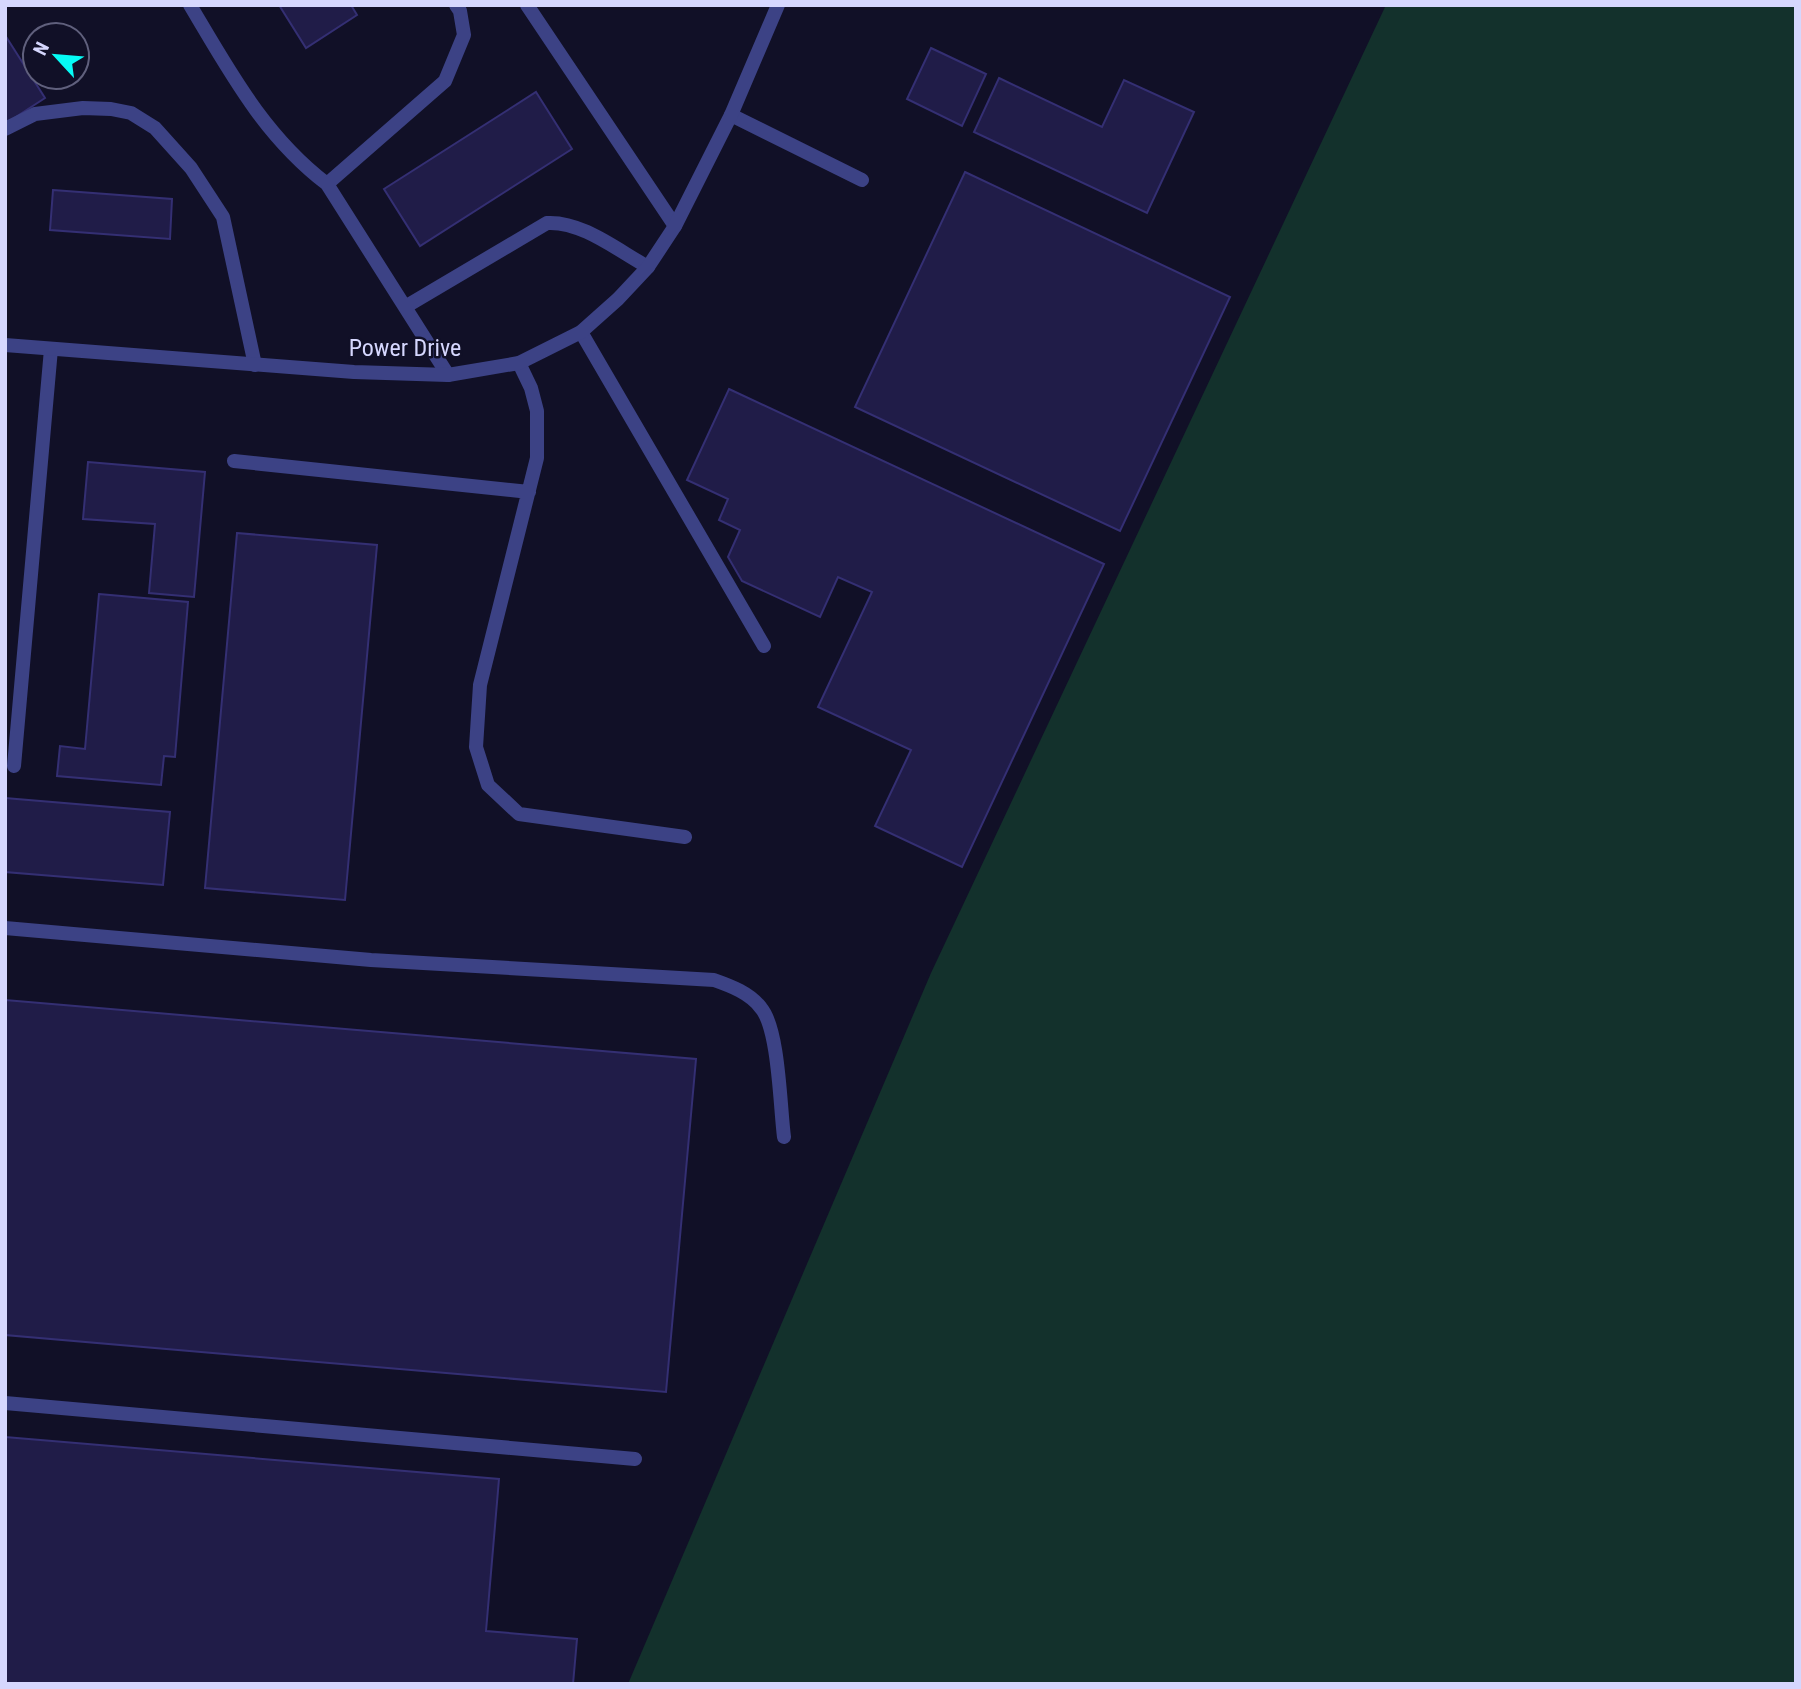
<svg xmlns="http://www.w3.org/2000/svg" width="1801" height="1689" font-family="'Roboto Condensed',sans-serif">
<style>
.green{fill:#13312c}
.building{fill:#201c48;stroke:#342f73;stroke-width:2}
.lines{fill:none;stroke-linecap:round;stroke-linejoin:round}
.lane{stroke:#3c4285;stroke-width:14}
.street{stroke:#3c4285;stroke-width:14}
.labels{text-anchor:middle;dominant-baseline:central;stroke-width:5;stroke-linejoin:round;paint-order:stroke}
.street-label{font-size:24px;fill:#d6d7fe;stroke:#111027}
</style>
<rect width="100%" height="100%" fill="#111027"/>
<path class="green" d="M 1386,5 L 1796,5 L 1796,1684 L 628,1684 L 931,973 Z"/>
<path class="building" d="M 279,5 L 351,5 L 357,15 L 306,48 Z
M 5,35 L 45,98 L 5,124 Z
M 931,48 L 986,74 L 962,126 L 907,99 Z
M 999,78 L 1102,127 L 1124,80 L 1194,112 L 1147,213 L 974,132 Z
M 536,92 L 572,149 L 420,246 L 384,189 Z
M 965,172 L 1230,297 L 1120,531 L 855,407 Z
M 53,190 L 172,199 L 170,239 L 50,230 Z
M 729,389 L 1104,564 L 962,867 L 875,826 L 911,750 L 818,707 L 872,592 L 838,577 L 820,617 L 742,581 L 728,557 L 740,530 L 719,520 L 728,499 L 687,480 Z
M 88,462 L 205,472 L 194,597 L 149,593 L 155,524 L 83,519 Z
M 237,533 L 377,545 L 345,900 L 205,888 Z
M 99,594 L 188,602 L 175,757 L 164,756 L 161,785 L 57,776 L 60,746 L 85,749 Z
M 5,798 L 170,812 L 163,885 L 5,872 Z
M 5,1000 L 696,1059 L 666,1392 L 5,1335 Z
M 5,1437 L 499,1479 L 486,1631 L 577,1639 L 573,1684 L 5,1684 Z"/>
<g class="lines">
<path class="lane" d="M 190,5 C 230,72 264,136 327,184 L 448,375
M 527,5 L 675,226
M 731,115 L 862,180
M 5,129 L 35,114 L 83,108 L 111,109 L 131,113 L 155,128 L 191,168 L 223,217 L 255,365
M 327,184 L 445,81 L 464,35 L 460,11 L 456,5
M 405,307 L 547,223 C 582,221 617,250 648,267
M 581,332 L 764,646
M 519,363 L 531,388 L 537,411 L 537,458 L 480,685 L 476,747 L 488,785 L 519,814 L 685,837
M 234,461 L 529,492
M 14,766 L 51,349
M 5,928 L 371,960 L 714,980 C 731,986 750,993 761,1008 C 779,1029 780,1107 784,1137
M 5,1403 L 635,1459"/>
<path class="street" d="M 5,345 L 354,372 L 448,375 L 519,363 L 581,332 L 618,299 L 648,267 L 675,226 L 731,115 L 778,5"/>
</g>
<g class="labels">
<g class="street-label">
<text x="405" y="348">Power Drive</text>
</g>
</g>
<rect width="1801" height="1689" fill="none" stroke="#d6d7fe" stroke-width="14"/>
<g transform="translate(56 56) rotate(296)"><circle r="33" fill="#111027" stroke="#60607d" stroke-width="2"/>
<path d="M0-5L12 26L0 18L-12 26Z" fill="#06fbf5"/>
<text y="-10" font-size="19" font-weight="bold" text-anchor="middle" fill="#d6d7fe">N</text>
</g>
</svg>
